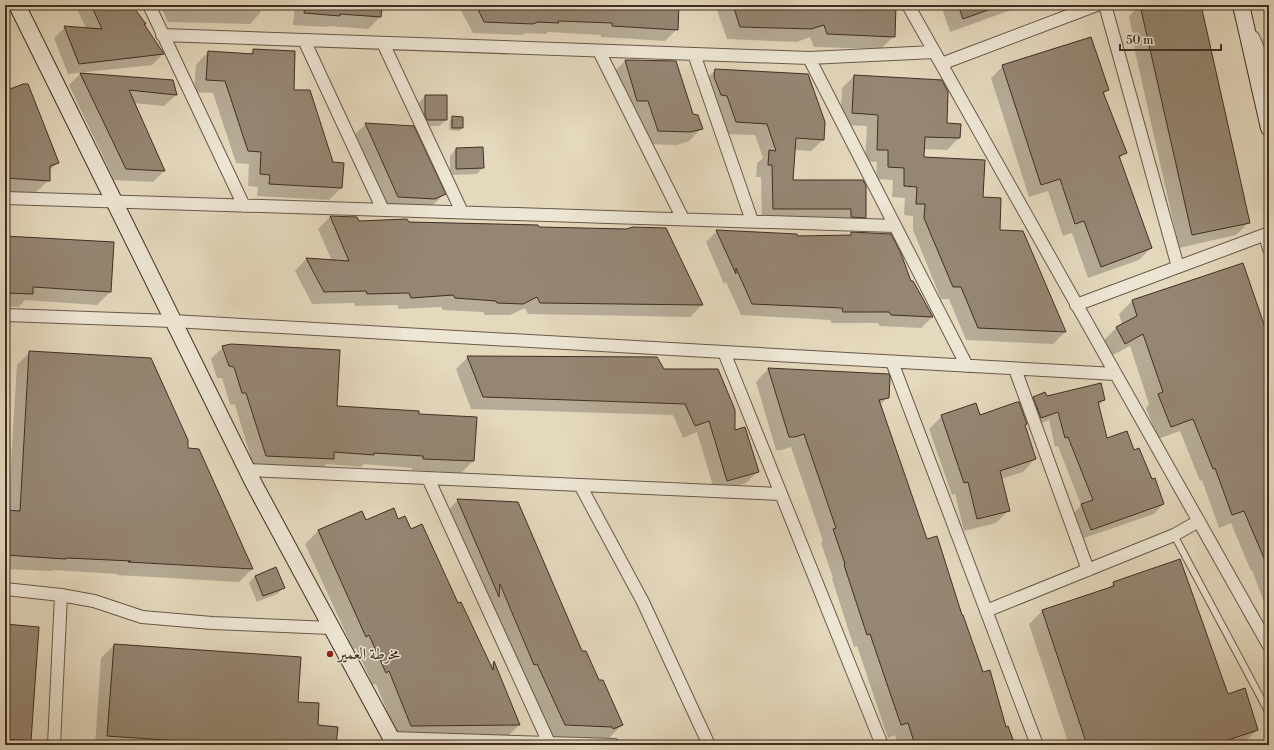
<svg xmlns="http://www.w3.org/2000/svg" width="1274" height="750" font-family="'Libre Bodoni',Amiri,serif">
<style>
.shadow{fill:#0003}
.building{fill:#958673;stroke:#402e22}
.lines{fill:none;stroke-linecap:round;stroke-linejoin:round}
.lane-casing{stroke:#695849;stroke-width:8}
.street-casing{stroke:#695849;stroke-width:14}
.secondary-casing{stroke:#402e22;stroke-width:18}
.lane{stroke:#ede6d4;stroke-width:6}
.street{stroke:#ede6d4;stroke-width:12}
.secondary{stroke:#ede6d4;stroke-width:16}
.poi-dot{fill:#8f2418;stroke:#ede6d4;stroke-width:1.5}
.labels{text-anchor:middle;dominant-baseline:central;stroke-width:3;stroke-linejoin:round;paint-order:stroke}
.poi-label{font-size:16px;fill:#402e22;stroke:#ede6d4;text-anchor:start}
</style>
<rect width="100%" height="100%" fill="#e4d8bd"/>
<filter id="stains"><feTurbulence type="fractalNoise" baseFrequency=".005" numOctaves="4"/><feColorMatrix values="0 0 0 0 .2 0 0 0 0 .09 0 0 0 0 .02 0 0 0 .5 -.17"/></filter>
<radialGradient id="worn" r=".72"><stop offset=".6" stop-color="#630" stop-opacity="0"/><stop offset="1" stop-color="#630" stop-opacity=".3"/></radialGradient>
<path class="shadow" d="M 75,5 L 131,5 L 145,24 L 144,25 L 163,54 L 152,65 L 68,74 L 54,38 L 65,27 L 86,28 Z
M 160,5 L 258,5 L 261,12 L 250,24 L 168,22 Z
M 295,5 L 381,5 L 380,17 L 368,29 L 329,26 L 327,27 L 293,25 Z
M 458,5 L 592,5 L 602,7 L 602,5 L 678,5 L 677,29 L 665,41 L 601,37 L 601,35 L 548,32 L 546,34 L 526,33 L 521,35 L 473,33 Z
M 715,5 L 894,5 L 894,36 L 881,49 L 814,47 L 810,37 L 797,42 L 727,39 Z
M 941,5 L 1025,5 L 950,32 Z
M 1140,5 L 1200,5 L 1249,222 L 1236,235 L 1179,248 L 1134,47 L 1135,46 L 1129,16 Z
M 254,50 L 293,91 L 341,188 L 329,200 L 257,196 L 258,187 L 248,186 L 249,164 L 236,163 L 213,93 L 194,92 L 196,65 L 208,52 L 249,54 Z
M 625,61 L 692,115 L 702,128 L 689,141 L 677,145 L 645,144 L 612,74 Z
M 1003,66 L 1108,90 L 1103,95 L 1125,153 L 1119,159 L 1151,248 L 1139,260 L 1088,278 L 1072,233 L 1063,236 L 1048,191 L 1029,197 L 991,78 Z
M 715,70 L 823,140 L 811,151 L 794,150 L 792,181 L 862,181 L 865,217 L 853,229 L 762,220 L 761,177 L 756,177 L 757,163 L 763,158 L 755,135 L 725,134 L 703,82 Z
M 81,73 L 176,95 L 164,106 L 133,103 L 164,171 L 153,182 L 114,180 L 69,85 Z
M 854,76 L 946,124 L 959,138 L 947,150 L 923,149 L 923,158 L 982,198 L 998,231 L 1065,332 L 1053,344 L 966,340 L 949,299 L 941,299 L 913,230 L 913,216 L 904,215 L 905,198 L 892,197 L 893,180 L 876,179 L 877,162 L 865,161 L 867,126 L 840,125 L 842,88 Z
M 5,84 L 8,91 L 58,162 L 49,171 L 49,180 L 35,193 L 5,192 Z
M 425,96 L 446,120 L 439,126 L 421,126 L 419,121 L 419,103 Z
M 453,117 L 462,128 L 459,131 L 449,130 L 450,120 Z
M 365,125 L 413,127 L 444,194 L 431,207 L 385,210 L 352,137 Z
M 456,149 L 483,167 L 477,174 L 450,175 L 450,156 Z
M 330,217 L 357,218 L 358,222 L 539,228 L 702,305 L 690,317 L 528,314 L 525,308 L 510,315 L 485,315 L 483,312 L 443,310 L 441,307 L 399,309 L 397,305 L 355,306 L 354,303 L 312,304 L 295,271 L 306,259 L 332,261 L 318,229 Z
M 717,231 L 797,237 L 849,236 L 852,233 L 910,282 L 932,317 L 921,328 L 880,326 L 878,323 L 832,323 L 830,320 L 741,315 L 726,282 L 724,284 L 706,242 Z
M 5,238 L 110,292 L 97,305 L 25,300 L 19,307 L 5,306 Z
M 1242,264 L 1269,342 L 1269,616 L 1252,570 L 1251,571 L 1231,523 L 1219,528 L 1202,480 L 1200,481 L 1180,431 L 1158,439 L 1146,408 L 1149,404 L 1130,346 L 1111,356 L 1103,341 L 1116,328 L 1122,324 L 1119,314 L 1132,301 Z
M 223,347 L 336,407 L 417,415 L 476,418 L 473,461 L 461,473 L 412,470 L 412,468 L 364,464 L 361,467 L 327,464 L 321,470 L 254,468 L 235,405 L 230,404 L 222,378 L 217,378 L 211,359 Z
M 30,352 L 187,449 L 252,569 L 239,582 L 116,575 L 118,574 L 54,570 L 51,571 L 5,569 L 5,511 L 8,511 L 17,365 Z
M 468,357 L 663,370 L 734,431 L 758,471 L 746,483 L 715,493 L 697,432 L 683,438 L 673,415 L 471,409 L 456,369 Z
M 768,369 L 888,397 L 880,405 L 926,541 L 961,616 L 983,673 L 1005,728 L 1014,745 L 898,745 L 895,735 L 888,738 L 857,646 L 854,647 L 832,579 L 833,578 L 821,543 L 823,541 L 791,447 L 781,450 L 776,450 L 756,382 Z
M 1046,397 L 1104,400 L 1098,406 L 1106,440 L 1151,480 L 1163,504 L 1154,514 L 1081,539 L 1072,515 L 1081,505 L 1058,446 L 1055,447 L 1049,420 L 1031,427 L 1024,408 L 1034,398 Z
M 942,416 L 979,416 L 1024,425 L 1035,459 L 1023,472 L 1001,479 L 1009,510 L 996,523 L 964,531 L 955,494 L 952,495 L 929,429 Z
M 458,500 L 598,681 L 622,725 L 609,738 L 600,742 L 552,738 L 445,513 Z
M 361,512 L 365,522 L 398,520 L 411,530 L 458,604 L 490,666 L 493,663 L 519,725 L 506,738 L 398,738 L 376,684 L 373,685 L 356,648 L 353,649 L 305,544 L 318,531 Z
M 255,576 L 283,588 L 277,594 L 257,602 L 249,583 Z
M 1114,583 L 1227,695 L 1257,730 L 1244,743 L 1238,745 L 1069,745 L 1029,624 L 1042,611 L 1108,589 Z
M 5,625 L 30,740 L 25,745 L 5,745 Z
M 114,645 L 300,658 L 297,703 L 317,726 L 335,745 L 95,745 L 101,658 Z"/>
<path class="building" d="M 91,5 L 132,5 L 146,24 L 144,24 L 164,54 L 79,64 L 64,26 L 102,29 Z
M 305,5 L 382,5 L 381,17 L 340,14 L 340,16 L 304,13 Z
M 476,5 L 593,5 L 613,7 L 613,5 L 679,5 L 678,30 L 612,26 L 612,23 L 558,21 L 559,23 L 538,22 L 533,24 L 484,22 Z
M 733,5 L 896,5 L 895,37 L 827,34 L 824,25 L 811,29 L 740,27 Z
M 958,5 L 999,5 L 999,6 L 963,19 Z
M 1140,5 L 1201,5 L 1250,223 L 1192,235 Z
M 1091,37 L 1109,90 L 1103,92 L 1127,153 L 1119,156 L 1152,248 L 1101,267 L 1084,221 L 1075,224 L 1060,179 L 1041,185 L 1002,65 Z
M 253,49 L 295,51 L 294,90 L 310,90 L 333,162 L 344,163 L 342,188 L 269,184 L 270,175 L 260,174 L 261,152 L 248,151 L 225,81 L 206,80 L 208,51 L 253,54 Z
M 625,60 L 676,61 L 693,114 L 698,115 L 703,129 L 690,132 L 658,131 L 648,101 L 637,101 Z
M 715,69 L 808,74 L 825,122 L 824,140 L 796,138 L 793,180 L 863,180 L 866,186 L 866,218 L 851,217 L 851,209 L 773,209 L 772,165 L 768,165 L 769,150 L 776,151 L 767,124 L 736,122 L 727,96 L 721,95 L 714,77 Z
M 80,73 L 173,80 L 177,95 L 129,90 L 165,171 L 126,169 Z
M 854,75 L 942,80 L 948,92 L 947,123 L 961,124 L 960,138 L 925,137 L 924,157 L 985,160 L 983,197 L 1001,198 L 1000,230 L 1023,231 L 1066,332 L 978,328 L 961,287 L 953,287 L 924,218 L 925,204 L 916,204 L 917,187 L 904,186 L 904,168 L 888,167 L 888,150 L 877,150 L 878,115 L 852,113 Z
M 23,84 L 28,84 L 59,163 L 50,166 L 50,181 L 5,178 L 5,91 Z
M 425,95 L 447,95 L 447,120 L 427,120 L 425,115 Z
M 452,116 L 463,117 L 463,128 L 452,128 Z
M 365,123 L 414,126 L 446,194 L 435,199 L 398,197 Z
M 483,147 L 484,168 L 456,169 L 456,148 Z
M 330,216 L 357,217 L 359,221 L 407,219 L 409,222 L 538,225 L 539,227 L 626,229 L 633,227 L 666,228 L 703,305 L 540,303 L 537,297 L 523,304 L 497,303 L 496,301 L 455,298 L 453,295 L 411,298 L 409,293 L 367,294 L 366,291 L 324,292 L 306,258 L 349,261 Z
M 716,230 L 797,234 L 798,236 L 851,235 L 851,232 L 891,234 L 900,251 L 911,281 L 913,281 L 933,317 L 891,315 L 889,312 L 843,312 L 842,308 L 752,304 L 736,268 L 736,274 Z
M 5,236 L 114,242 L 111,292 L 33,287 L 33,294 L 5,293 Z
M 1243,263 L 1269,339 L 1269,570 L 1244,511 L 1232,515 L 1215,468 L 1213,469 L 1193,419 L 1171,427 L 1158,394 L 1163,392 L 1143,334 L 1125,344 L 1116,327 L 1137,316 L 1132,300 Z
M 231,344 L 340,350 L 337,406 L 419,411 L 419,414 L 477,417 L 474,461 L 423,459 L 423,456 L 374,453 L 374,455 L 334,452 L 334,459 L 266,456 L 246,393 L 242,393 L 234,367 L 229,366 L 222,346 Z
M 29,351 L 151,358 L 188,440 L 188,448 L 199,449 L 253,569 L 128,562 L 131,561 L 68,558 L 65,559 L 5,555 L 5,510 L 20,511 Z
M 467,356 L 657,357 L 664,369 L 718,369 L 735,410 L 735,430 L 745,427 L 759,472 L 727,481 L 709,421 L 695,426 L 685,404 L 483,397 Z
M 768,368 L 889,374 L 890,377 L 889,398 L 879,400 L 927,539 L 937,536 L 962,615 L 963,615 L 983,672 L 990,670 L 1006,727 L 1008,726 L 1015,745 L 915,745 L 908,723 L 901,725 L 870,634 L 867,635 L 844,565 L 845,564 L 833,529 L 836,528 L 804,434 L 795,437 L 789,437 Z
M 1101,383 L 1105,400 L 1098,402 L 1107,438 L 1127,431 L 1134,450 L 1139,448 L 1152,479 L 1155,478 L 1164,504 L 1091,530 L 1081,504 L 1093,500 L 1068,437 L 1065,438 L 1058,412 L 1041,418 L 1033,397 L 1045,392 L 1047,396 Z
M 1017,402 L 1019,402 L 1027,424 L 1025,425 L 1036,459 L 1000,471 L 1010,511 L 977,519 L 968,482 L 964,483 L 941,415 L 976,403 L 980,415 Z
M 457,499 L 518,502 L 582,651 L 586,651 L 599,680 L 603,680 L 623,725 L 613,729 L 612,727 L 565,725 L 537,664 L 534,665 L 500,584 L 499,597 Z
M 394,508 L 398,519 L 405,516 L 411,529 L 422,524 L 458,603 L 461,602 L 493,670 L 494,661 L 520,725 L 411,726 L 389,671 L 386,673 L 369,635 L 366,637 L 318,530 L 362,511 L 366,520 Z
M 1180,559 L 1228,694 L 1245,688 L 1258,730 L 1213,745 L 1087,745 L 1042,610 L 1114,586 L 1113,582 Z
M 276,567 L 285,588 L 263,596 L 255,576 Z
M 5,624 L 39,627 L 31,741 L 5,739 Z
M 114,644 L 301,657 L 298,702 L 319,703 L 318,725 L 338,727 L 336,745 L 239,745 L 107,736 Z"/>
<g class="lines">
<g class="lane-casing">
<path id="lane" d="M 5,338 L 7,315
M 1174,535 L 1269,713"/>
</g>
<g class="street-casing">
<path id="street" d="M 149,5 L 244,206
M 908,5 L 1269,646
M 1105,5 L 1178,267
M 162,35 L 809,58 L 934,52
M 1253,37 L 1269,74
M 304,40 L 383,210
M 383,43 L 462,212
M 599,51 L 683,219
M 694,54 L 752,221
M 809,58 L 967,366
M 941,64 L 1097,5
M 5,198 L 895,226
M 1265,235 L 1269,249
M 1076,305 L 1269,233
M 5,315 L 173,321 L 1115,374
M 724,352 L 882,745
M 892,362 L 1037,745
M 1015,369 L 1088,570
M 247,470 L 781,494
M 428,478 L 549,743
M 580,485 L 643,602 L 709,745
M 5,589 L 61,595 L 94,601 L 142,617 L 212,623 L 331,628
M 986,611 L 1174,535 L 1199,521
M 391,738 L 614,745
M 54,745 L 61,595"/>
</g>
<g class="secondary-casing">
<path id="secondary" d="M 17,5 L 254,484 L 395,745
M 1241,5 L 1269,128"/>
</g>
<use href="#lane" class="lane"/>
<use href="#street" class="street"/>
<use href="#secondary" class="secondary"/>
</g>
<circle class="poi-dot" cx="330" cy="654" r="4"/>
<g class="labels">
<g class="poi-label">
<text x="338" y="654">مخرطة العمير</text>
</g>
</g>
<rect width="1274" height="750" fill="none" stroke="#e4d8bd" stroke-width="20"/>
<rect x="6" y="6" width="1262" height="738" fill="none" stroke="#402e22" stroke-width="2"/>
<rect x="10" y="10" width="1254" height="730" fill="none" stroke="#402e22"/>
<path d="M1120 44v6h101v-6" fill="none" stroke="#402e22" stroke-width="2"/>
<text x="1126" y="44" font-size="12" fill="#402e22" stroke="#ede6d4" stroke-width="3" paint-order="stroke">50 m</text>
<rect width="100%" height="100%" filter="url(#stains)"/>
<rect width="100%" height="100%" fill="url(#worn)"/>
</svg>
